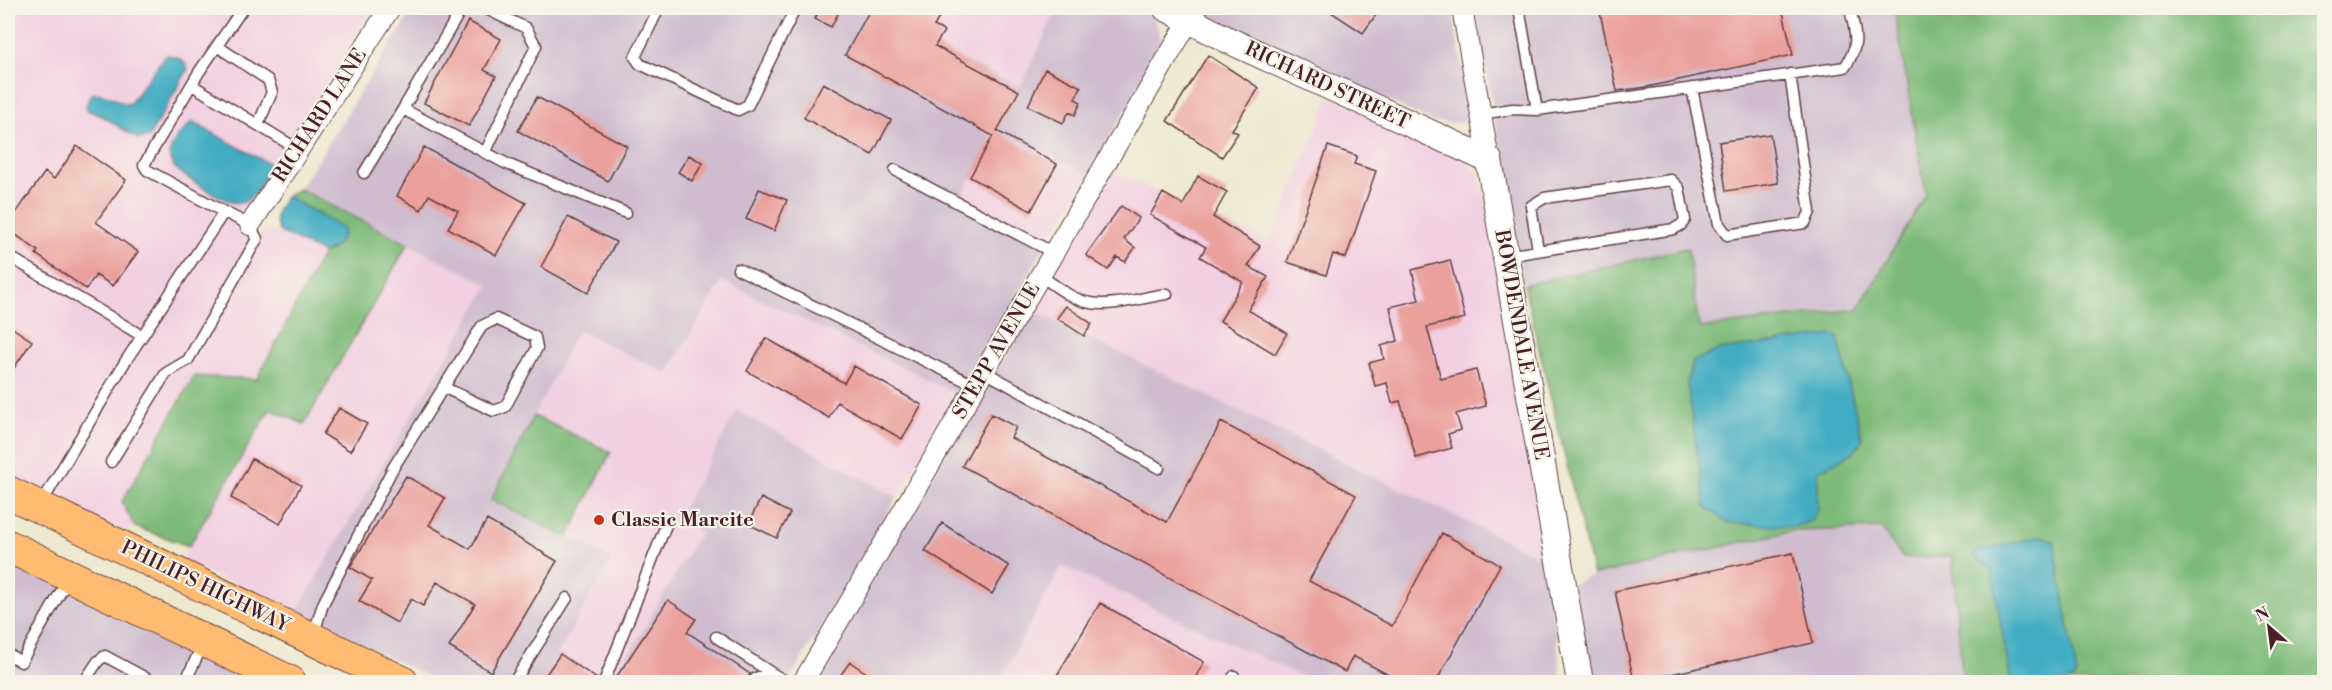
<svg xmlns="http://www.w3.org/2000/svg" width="2332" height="690" font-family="'Libre Bodoni',serif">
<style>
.built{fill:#f2cfe1}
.industrial{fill:#cfbdcf}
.forest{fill:#7dba79;stroke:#646c52;stroke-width:1.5}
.water{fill:#43adc2;stroke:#466676;stroke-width:1.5}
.building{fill:#eba09c}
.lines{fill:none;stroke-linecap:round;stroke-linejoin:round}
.service-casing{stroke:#623d43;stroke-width:13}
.minor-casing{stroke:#623d43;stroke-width:22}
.tertiary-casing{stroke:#623d43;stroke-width:28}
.primary-casing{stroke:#623d43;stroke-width:34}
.service{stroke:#fff;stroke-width:10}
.minor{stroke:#fff;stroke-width:20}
.tertiary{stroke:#fff;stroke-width:26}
.primary{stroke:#ffbb71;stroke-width:32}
.poi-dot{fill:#c8321e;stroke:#f7f3e8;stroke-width:2}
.labels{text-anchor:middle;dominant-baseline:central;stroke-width:4.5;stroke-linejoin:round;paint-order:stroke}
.street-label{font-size:20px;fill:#4a1f2b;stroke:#f7f3e8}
.poi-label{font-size:20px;font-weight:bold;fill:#4a1f2b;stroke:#f7f3e8;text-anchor:start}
</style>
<rect width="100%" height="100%" fill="#f7f3e8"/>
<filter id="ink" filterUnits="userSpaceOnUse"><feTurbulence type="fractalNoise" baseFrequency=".0167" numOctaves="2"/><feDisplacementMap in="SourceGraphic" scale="12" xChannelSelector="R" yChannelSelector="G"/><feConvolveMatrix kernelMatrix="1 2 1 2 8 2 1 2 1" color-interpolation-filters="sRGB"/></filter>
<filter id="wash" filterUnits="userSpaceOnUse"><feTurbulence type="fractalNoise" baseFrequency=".008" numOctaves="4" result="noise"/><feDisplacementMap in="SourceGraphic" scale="24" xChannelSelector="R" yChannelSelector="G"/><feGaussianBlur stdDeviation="1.35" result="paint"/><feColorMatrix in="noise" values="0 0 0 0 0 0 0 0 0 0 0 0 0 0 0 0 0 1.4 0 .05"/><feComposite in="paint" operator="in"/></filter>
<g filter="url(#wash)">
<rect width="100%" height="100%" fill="#ede8ce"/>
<path class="built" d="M 8,8 L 375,8 L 233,228 L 247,234 L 280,232 L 323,253 L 257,379 L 122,502 L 135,527 L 123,531 L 8,474 Z
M 864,8 L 1058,8 L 1020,87 L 863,11 Z
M 1330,97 L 1465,159 L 1477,172 L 1484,188 L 1546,560 L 1032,310 L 1113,171 L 1270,243 Z
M 995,130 L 1089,174 L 1050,239 L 961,199 Z
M 408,244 L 489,285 L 296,612 L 181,560 L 270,409 L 304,424 Z
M 722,281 L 956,393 L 897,497 L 737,412 L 677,519 L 700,532 L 612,682 L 542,682 L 612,558 L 568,537 L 610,453 L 534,416 L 578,330 L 667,374 Z
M 1062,566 L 1311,681 L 999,682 Z"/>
<path class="industrial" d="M 414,8 L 864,8 L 863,11 L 1020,87 L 1058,8 L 1139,8 L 1154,15 L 1163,45 L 1089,174 L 995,130 L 961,199 L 1050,239 L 956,393 L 722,281 L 667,374 L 578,330 L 491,500 L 612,558 L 542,682 L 439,682 L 296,612 L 489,285 L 299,189 Z
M 1193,8 L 1452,8 L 1470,113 L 1461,123 L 1433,122 Z
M 1475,8 L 1894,8 L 1926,195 L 1858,309 L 1698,328 L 1688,248 L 1524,285 Z
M 1032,310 L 1546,560 L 1562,682 L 1314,682 L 1062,566 L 999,682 L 826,682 L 814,677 Z
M 737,411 L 897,497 L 788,682 L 612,682 L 700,532 L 677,519 Z
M 1881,528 L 1903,558 L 1952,556 L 1963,682 L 1589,682 L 1572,584 L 1593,575 L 1792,531 Z
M 8,559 L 258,682 L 8,682 Z"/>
<path class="forest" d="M 1894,8 L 2324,8 L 2324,682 L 1963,682 L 1952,556 L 1903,558 L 1881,528 L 1792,531 L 1593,575 L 1524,285 L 1688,248 L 1699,328 L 1858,309 L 1926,195 Z
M 299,189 L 408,244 L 304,424 L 270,409 L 189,546 L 135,527 L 122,502 L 194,376 L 257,379 L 323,253 L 332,250 L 344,229 L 286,196 Z
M 534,416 L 611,452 L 568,537 L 491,500 Z"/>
<path class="water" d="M 168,55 C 178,57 184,60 188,69 L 149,137 L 138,139 L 104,117 L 87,110 L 86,106 L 91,94 C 103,91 115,100 127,104 L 130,103 L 165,56 Z
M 192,122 L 268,163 L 270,167 C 263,180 256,198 241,203 C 230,206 180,175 173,165 C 171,163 169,156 170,152 C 172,141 184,130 192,122 Z
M 286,196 L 344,229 C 342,242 335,248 323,253 L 280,232 C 271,218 277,210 286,196 Z
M 1831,335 L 1838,337 L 1862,439 L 1853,453 L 1818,471 L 1818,510 L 1812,521 L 1793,527 L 1728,523 L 1705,506 L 1687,383 L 1693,362 L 1718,350 Z
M 2042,536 L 2054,541 L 2077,675 L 2070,682 L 2011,682 L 1991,569 L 1973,556 L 1975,552 Z"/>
<g id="blocks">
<path class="building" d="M 820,8 L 841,8 L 831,27 L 815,19 Z
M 871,8 L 945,8 L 934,26 L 944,31 L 935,46 L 1019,91 L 997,131 L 1057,164 L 1031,211 L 970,177 L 993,136 L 845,55 Z
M 1325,8 L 1381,8 L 1363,33 Z
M 1599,8 L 1782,8 L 1793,55 L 1647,87 L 1617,91 Z
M 468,21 L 501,39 L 484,70 L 496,76 L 469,126 L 424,103 Z
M 1208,55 L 1259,88 L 1232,130 L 1238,133 L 1222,157 L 1167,121 Z
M 1045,69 L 1081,87 L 1075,99 L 1081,102 L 1075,115 L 1069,112 L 1063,123 L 1028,106 Z
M 823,83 L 891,120 L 872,155 L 804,118 Z
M 537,97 L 627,146 L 608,181 L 518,131 Z
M 1770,134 L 1778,183 L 1726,191 L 1719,142 Z
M 77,146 L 126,180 L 96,222 L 138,252 L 113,286 L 96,275 L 86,289 L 36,254 L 38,251 L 8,229 L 8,224 L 45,172 L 54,179 Z
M 1328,146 L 1357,156 L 1354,164 L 1376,171 L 1346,258 L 1333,254 L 1326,275 L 1287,262 Z
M 424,147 L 526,203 L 496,255 L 448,228 L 458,211 L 429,195 L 421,210 L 397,196 Z
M 689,155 L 703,163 L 692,181 L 678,172 Z
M 1198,176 L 1227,192 L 1213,217 L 1260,246 L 1248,266 L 1268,277 L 1248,310 L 1287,333 L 1275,354 L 1220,321 L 1243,282 L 1200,257 L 1206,247 L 1150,215 L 1163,193 L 1183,205 Z
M 759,189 L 787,200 L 774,231 L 746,219 Z
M 1121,206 L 1139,218 L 1124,239 L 1135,248 L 1125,262 L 1117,257 L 1108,270 L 1086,255 Z
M 568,217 L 616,242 L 588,293 L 541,267 Z
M 1450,260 L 1465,318 L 1427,327 L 1441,379 L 1476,370 L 1486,406 L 1456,414 L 1461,430 L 1448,434 L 1452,448 L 1416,458 L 1400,401 L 1392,403 L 1387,383 L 1375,386 L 1369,363 L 1384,359 L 1381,346 L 1398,341 L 1390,307 L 1419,300 L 1412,270 Z
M 1066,306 L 1092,324 L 1084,336 L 1057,318 Z
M 8,325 L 32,341 L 8,377 Z
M 766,338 L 844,383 L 854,366 L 922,405 L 902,439 L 837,402 L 829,418 L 747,371 Z
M 339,408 L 367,424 L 350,451 L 323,434 Z
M 991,414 L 1016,427 L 1011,438 L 1167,522 L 1221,422 L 1356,495 L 1309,581 L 1392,626 L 1442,533 L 1500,565 L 1436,682 L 1402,682 L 1353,656 L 1345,672 L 962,466 Z
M 252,459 L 301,485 L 280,524 L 231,498 Z
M 406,476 L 445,498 L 429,525 L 470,549 L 487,520 L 557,561 L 491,672 L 449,647 L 475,604 L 437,582 L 423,606 L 411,599 L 397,623 L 359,601 L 372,580 L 350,567 Z
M 761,498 L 790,513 L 777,538 L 748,524 Z
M 942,523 L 1009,566 L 992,594 L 925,551 Z
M 1793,553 L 1813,643 L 1634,682 L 1615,591 Z
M 668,600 L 696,619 L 687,632 L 750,674 L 746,682 L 613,682 Z
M 1100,603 L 1204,662 L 1193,682 L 1053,682 Z
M 560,654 L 597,679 L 597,682 L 541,682 Z
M 850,662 L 880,682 L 847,682 L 839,677 Z"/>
</g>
</g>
<g filter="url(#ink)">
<use href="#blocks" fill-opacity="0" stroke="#623d43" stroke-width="1.5"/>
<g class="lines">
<g class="service-casing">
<path id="service" d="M 462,8 L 403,109 L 507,164 L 626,213
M 484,8 L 526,28 L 536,46 L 485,153
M 659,8 L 635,57 L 640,64 L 738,110 L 748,105 L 794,11 L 791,8
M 217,46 L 268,80 L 272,92 L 258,125
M 192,85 L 299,150
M 1692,88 L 1719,224 L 1727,235 L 1805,223 L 1810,212 L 1790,74
M 1537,110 L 1845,67 C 1861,43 1855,34 1850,8
M 1481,114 L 1512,109 L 1537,110 L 1519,8
M 895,170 L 1054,253
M 364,173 L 403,109
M 224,212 L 147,170 L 144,165 L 199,72 L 243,8
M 1506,256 L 1674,229 L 1681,225 L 1685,220 L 1679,188 L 1671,180 L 1544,198 L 1531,206 L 1538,250
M 15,260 L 142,336
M 738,269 L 976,386
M 1041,276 C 1056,286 1072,300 1091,303 C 1115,307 1143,297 1167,294
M 985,372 L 1159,468
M 41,504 L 125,362 L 224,212 L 250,225 L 257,239 L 188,360 L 166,373 L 111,462
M 313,636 L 323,604 L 393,468 L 482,326 L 496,319 L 535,337 L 537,348 L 505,407 L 494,411 L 443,387
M 716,637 L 770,672
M 8,654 L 21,662 L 68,579
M 84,682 L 98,661 L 105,656 L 153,682
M 185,682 L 203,644
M 514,682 L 567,598
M 604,682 L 666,525
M 753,682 L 756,678 L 770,672 L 787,682
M 1230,682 L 1234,676
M 1777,682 L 1785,681"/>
</g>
<g class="minor-casing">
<path id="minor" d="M 1462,8 L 1489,160
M 250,225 L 390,8
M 803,682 L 1190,19"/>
</g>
<g class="tertiary-casing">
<path id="tertiary" d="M 1166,8 L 1228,40 L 1489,160 L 1580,682"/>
</g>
<g class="primary-casing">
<path id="primary" d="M 8,492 L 402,682
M 8,546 L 290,682"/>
</g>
<use href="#service" class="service"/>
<use href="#minor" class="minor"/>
<use href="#tertiary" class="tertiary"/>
<use href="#primary" class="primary"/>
</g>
</g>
<circle class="poi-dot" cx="599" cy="520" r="6"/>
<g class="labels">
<g class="street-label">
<text transform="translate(1327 86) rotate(25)">RICHARD STREET</text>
<text transform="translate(320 116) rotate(-57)">RICHARD LANE</text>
<text transform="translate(1521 345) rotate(80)">BOWDENDALE AVENUE</text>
<text transform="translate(997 351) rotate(-60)">STEPP AVENUE</text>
<text transform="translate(205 587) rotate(26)">PHILIPS HIGHWAY</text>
</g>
<g class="poi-label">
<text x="611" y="520">Classic Marcite</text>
</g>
</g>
<rect width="2332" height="690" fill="none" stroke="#f7f3e8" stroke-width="30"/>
<g transform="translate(2269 627) rotate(332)" stroke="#f7f3e8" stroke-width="4.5" paint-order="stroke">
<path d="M0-4.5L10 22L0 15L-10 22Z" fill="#4a1f2b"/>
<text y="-9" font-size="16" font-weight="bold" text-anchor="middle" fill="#4a1f2b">N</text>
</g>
</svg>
